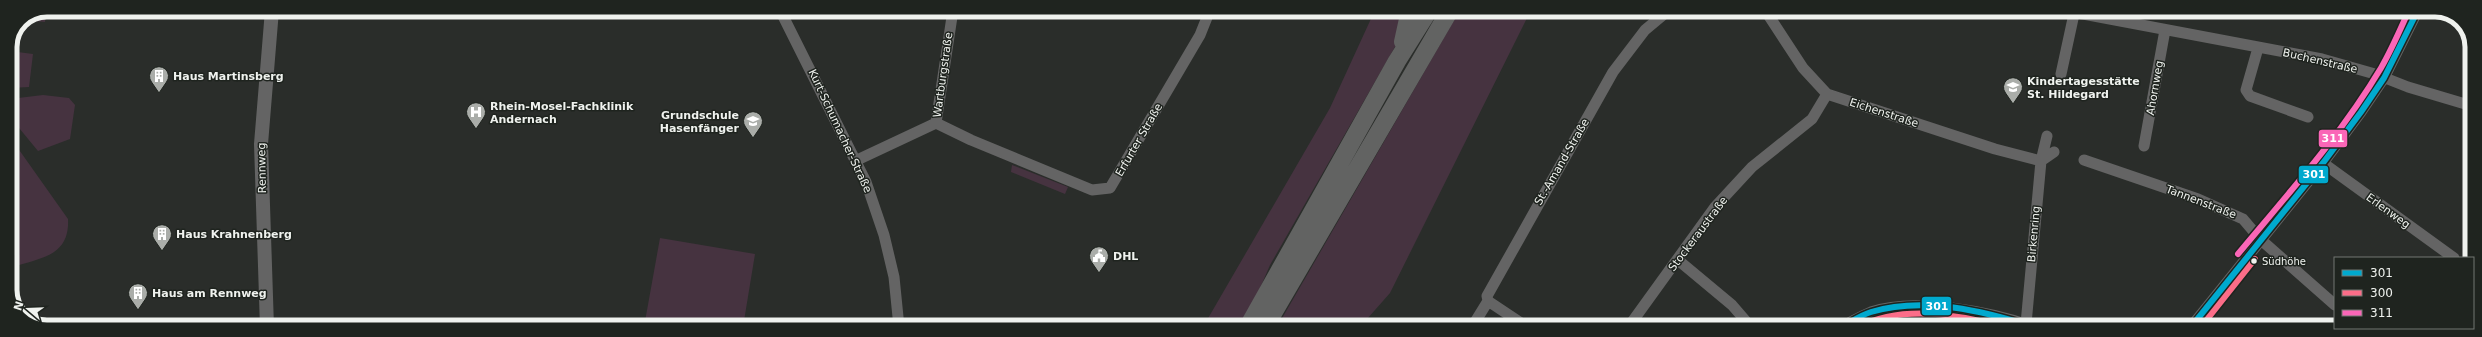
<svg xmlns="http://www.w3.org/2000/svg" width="2482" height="337" font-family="'DejaVu Sans',sans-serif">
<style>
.green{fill:#463340}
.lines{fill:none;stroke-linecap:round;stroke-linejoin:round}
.minor{stroke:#646464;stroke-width:11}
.tertiary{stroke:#646464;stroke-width:14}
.trunk{stroke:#626362;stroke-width:18}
.bus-1-casing{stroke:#1f241f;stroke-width:9}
.bus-2-casing{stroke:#1f241f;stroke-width:9}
.bus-3-casing{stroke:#1f241f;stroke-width:9}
.bus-1{stroke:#00a9ce;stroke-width:6}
.bus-2{stroke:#fb6d88;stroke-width:6}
.bus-3{stroke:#fa66b7;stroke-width:6}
.bus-dot{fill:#eff2ee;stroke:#1f241f;stroke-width:1.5}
.labels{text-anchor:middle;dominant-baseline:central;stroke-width:3;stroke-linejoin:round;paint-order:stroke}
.bus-label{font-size:10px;fill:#eff2ee;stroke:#1f241f;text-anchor:start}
.street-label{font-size:11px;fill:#eff2ee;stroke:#1f241f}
.poi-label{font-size:11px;font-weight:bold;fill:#eff2ee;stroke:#1f241f;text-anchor:start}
.rim{fill:none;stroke:#eff2ee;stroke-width:5}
.line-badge{stroke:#1f241f;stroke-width:1.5}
.badge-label{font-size:11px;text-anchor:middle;font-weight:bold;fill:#fff}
</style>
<rect width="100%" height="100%" fill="#2a2d2a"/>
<path class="green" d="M 1375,10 L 1406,10 L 1396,45 L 1270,265 L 1251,309 L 1241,327 L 1203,327 L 1330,108 Z
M 1460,10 L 1531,10 L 1390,293 L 1360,327 L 1277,327 Z
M 46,11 L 45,22 L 23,20 Z
M 10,51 L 33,54 L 29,87 L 10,88 Z
M 43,95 L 69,98 L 75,105 L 70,139 L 38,151 L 10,117 L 10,99 Z
M 10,137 L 68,219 C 70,257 39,258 10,268 Z
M 1012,165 L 1068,187 L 1065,194 L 1011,172 Z
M 660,238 L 755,254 L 743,327 L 644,327 Z"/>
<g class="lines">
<path class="minor" d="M 780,10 L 866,182 L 884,235 L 894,277 L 899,327
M 1765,10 L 1803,68 L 1827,94 L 1995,149 L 2041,161 L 2054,152
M 2062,10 L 2322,59 L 2375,74 L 2408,87 L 2472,106
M 2258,48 L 2246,90 L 2250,96 L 2308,117
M 2061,74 L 2074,14
M 936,123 L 971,140 L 1092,190 L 1110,188 L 1200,35 L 1210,10
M 936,123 L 953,10
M 2144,146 L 2165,30
M 2084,160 L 2198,199 L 2243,219 L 2260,239 L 2335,305
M 855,161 L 936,123
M 2323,163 L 2454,258
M 2470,258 L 2472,256
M 1678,260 L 1732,305 L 1751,327
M 1488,301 L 1527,327
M 2026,324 L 2041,161 L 2047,136
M 1472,327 L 1488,301 L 1487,296 L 1613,72 L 1645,30 L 1669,10
M 1624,327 L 1632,322 L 1715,207 L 1752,167 L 1812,119 L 1827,94
M 1841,327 C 1851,322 1861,316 1871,312 C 1915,297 1992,312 2034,327
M 2191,327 L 2323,163 L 2361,112 L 2384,78 L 2418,10"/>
<path class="tertiary" d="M 267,327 L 261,144 L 272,10"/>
<path class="trunk" d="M 1403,42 L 1410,10
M 1248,327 L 1397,61 L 1429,10
M 1265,327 L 1450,10"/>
<g class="bus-1-casing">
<path id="bus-1" d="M 1841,327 C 1851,322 1861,315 1871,312 C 1923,296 1984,311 2034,327
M 2191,327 L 2323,163 L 2361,112 L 2384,78 L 2418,10"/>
</g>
<g class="bus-2-casing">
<path id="bus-2" d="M 1858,327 C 1903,304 1960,315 2006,327
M 2201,327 L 2255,259"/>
</g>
<g class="bus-3-casing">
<path id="bus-3" d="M 2238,254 C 2288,194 2341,135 2381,68 C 2392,49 2400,30 2409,10"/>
</g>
<use href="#bus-1" class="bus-1"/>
<use href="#bus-2" class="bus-2"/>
<use href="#bus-3" class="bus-3"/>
</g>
<defs>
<g id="building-pin" transform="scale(1)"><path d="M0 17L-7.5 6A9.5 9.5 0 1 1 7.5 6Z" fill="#aaada9" stroke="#1f241f"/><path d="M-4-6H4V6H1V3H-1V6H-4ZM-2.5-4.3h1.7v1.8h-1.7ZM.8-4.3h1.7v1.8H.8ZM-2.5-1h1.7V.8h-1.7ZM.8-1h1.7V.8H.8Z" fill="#fff"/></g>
<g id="school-pin" transform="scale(1)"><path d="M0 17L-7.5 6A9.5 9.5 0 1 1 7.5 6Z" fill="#aaada9" stroke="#1f241f"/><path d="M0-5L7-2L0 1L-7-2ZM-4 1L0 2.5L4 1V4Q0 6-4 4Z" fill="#fff"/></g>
<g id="hospital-pin" transform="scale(1)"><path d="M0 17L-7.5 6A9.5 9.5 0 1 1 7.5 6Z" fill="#aaada9" stroke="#1f241f"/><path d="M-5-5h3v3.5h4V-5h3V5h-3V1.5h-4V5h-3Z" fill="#fff"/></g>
<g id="civic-pin" transform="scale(1)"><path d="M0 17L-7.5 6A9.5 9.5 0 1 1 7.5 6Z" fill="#aaada9" stroke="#1f241f"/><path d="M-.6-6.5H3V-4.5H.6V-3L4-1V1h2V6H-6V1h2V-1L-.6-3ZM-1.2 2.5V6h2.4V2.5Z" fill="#fff"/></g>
</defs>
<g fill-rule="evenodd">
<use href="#building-pin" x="159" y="76"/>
<use href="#school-pin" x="2013" y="87"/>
<use href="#hospital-pin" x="476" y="112"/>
<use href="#school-pin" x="753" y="121"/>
<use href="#building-pin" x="162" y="234"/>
<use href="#civic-pin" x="1099" y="256"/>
<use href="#building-pin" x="138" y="293"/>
</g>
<circle class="bus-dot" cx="2254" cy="261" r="3.5"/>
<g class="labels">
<g class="bus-label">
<text x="2262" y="261">Südhöhe</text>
</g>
<g class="street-label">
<text transform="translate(2320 61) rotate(13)">Buchenstraße</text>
<text transform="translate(943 75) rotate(-82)">Wartburgstraße</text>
<text transform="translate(2155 88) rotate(-80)">Ahornweg</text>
<text transform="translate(1884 113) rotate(18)">Eichenstraße</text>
<text transform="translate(840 131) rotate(65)">Kurt-Schumacher-Straße</text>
<text transform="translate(1139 140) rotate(-60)">Erfurter Straße</text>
<text transform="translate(1562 162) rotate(-60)">St.-Amand-Straße</text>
<text transform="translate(262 168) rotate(-91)">Rennweg</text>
<text transform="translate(2201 202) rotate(21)">Tannenstraße</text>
<text transform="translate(2388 211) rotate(36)">Erlenweg</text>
<text transform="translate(1698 234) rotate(-53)">Stockeraustraße</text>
<text transform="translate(2034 234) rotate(-85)">Birkenring</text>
</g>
<g class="poi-label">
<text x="173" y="76">Haus Martinsberg</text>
<text x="2027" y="81">Kindertagesstätte<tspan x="2027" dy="13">St. Hildegard</tspan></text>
<text x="490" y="106">Rhein-Mosel-Fachklinik<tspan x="490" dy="13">Andernach</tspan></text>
<text x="739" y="115" text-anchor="end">Grundschule<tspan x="739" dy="13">Hasenfänger</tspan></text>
<text x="176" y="234">Haus Krahnenberg</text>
<text x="1113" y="256">DHL</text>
<text x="152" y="293">Haus am Rennweg</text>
</g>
</g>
<path d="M0 0H2482V337H0ZM47 17H2435A30 30 0 0 1 2465 47V290A30 30 0 0 1 2435 320H47A30 30 0 0 1 17 290V47A30 30 0 0 1 47 17Z" fill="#1f241f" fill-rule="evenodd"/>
<path class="rim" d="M47 17H2435A30 30 0 0 1 2465 47V290A30 30 0 0 1 2435 320H47A30 30 0 0 1 17 290V47A30 30 0 0 1 47 17Z"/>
<g class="line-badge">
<rect x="2318" y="129" width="30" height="19" rx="4" fill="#fa66b7"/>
<rect x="2298" y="165" width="31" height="19" rx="4" fill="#00a9ce"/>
<rect x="1921" y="296" width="31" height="20" rx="4" fill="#00a9ce"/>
</g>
<g class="badge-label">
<text x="2333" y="142">311</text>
<text x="2314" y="178">301</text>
<text x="1937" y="310">301</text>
</g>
<rect x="2334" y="257" width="140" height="72" fill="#1f241f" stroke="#727672"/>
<rect x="2342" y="270" width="20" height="6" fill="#00a9ce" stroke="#727672"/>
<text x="2370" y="277" font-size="12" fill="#eff2ee">301</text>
<rect x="2342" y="290" width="20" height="6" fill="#fb6d88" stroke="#727672"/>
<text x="2370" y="297" font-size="12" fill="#eff2ee">300</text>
<rect x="2342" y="310" width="20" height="6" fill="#fa66b7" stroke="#727672"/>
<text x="2370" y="317" font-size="12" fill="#eff2ee">311</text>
<g transform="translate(28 309) rotate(289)" stroke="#1f241f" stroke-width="3" paint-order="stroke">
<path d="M0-3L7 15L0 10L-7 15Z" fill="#eff2ee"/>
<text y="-6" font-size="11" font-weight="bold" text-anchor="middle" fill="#eff2ee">N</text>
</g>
</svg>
